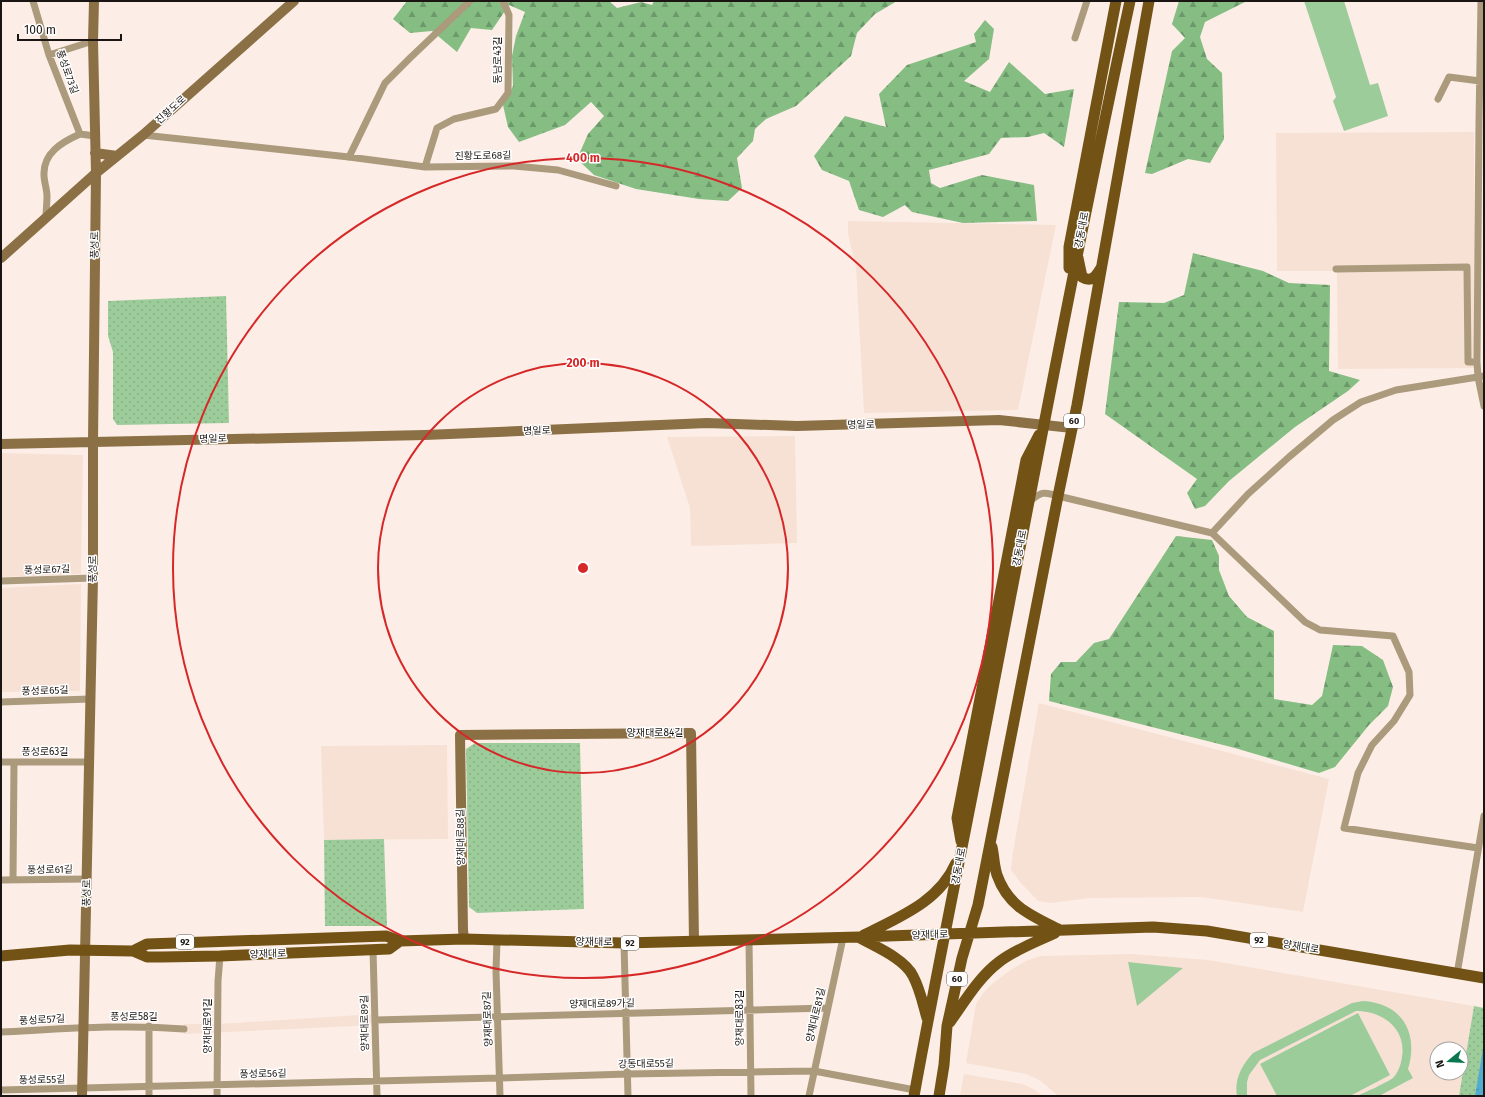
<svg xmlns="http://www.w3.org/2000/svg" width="1485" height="1097" font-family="'Fira Sans','Noto Sans KR',sans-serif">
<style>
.built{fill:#f7e1d5;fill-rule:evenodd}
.forest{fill:url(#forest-firs)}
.park{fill:url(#park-dots)}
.garden{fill:#9dcc9b}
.water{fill:url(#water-ripples)}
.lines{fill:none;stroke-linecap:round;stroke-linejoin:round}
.street{stroke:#ac9a7d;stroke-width:7}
.secondary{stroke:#8b7045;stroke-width:10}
.primary{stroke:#725215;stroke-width:11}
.ring{fill:none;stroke:#d62828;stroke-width:2}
.labels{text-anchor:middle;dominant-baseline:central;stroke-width:3;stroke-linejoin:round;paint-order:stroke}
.shield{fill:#fff;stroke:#5f5c5a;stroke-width:1}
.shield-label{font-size:9px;font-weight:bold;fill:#1b1613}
.street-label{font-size:10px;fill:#1b1613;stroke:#fff}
.centre{fill:#d62828;stroke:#fff;stroke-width:2}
.ring-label{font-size:12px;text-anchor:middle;font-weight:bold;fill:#d62828;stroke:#fff;stroke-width:3;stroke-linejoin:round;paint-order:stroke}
</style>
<defs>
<pattern id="forest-firs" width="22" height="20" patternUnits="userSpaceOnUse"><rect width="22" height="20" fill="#85bd83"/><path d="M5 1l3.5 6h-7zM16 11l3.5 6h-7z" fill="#6c996a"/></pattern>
<pattern id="park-dots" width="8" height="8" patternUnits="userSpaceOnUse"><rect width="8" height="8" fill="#9dcc9b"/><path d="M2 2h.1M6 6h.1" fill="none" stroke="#87ae85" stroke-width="1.8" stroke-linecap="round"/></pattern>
<pattern id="water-ripples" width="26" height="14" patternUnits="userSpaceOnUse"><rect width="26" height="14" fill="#51acd0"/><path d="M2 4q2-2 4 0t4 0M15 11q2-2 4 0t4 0" fill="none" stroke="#428ba8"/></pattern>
</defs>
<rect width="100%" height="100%" fill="#fceee6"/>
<path class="built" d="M 1474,132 L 1475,368 L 1338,369 L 1337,271 L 1277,271 L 1276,133 Z
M 848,221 L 1056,225 L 1018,410 L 864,413 L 856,267 L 851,247 L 848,233 Z
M 795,436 L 797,543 L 691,546 L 690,508 L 667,437 Z
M 1,453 L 83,455 L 81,574 L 1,577 Z
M 81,584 L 80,691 L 1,692 L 1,588 Z
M 1039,703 L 1329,779 L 1303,912 L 1202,897 L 1090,898 L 1051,903 L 1038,901 L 1021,883 L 1011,870 L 1013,852 Z
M 447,745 L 448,839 L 324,840 L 321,746 Z
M 1131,954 L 1208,960 L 1474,1006 L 1459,1096 L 1058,1096 L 1041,1081 L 1026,1074 L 966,1063 L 976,1004 L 984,992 L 994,982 L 1012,969 L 1026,961 L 1040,956 ZM 1437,1049 L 1461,1049 L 1461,1073 L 1437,1073 Z
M 375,1014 L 376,1025 L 184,1034 L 184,1024 L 218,1024 Z
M 964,1074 L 1023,1084 L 1035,1090 L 1043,1096 L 960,1096 Z"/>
<path class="forest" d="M 407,1 L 609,1 L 617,8 L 641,2 L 652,5 L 654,1 L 897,1 L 875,14 L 857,33 L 851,56 L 796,106 L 766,119 L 755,129 L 753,141 L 737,158 L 742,188 L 728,201 L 699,199 L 636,189 L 594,175 L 577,159 L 588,134 L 604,116 L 591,102 L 565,125 L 519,142 L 508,127 L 503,105 L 513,86 L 512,56 L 516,36 L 525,12 L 509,5 L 492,30 L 471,28 L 457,52 L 432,31 L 410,33 L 393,19 Z
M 1179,1 L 1247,1 L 1205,22 L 1200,37 L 1207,59 L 1222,73 L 1224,139 L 1210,163 L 1188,159 L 1152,174 L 1145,173 L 1172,51 L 1185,38 L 1172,24 Z
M 985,20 L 994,29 L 989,59 L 964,81 L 990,92 L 1009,62 L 1045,94 L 1074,89 L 1064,147 L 1044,133 L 1028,137 L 1001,138 L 989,154 L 929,170 L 931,183 L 940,188 L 982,175 L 1034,185 L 1037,221 L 963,223 L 912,212 L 905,205 L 883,217 L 859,210 L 849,181 L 822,170 L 814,156 L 845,116 L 886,127 L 879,94 L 907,65 L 976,42 L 974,34 Z
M 1193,253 L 1263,271 L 1289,283 L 1330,285 L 1329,371 L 1360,380 L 1348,391 L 1295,427 L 1229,481 L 1205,506 L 1195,509 L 1187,493 L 1197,479 L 1105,414 L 1119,302 L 1164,303 L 1184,295 Z
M 1176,536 L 1212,540 L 1219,556 L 1219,570 L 1229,596 L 1247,617 L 1274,631 L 1274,699 L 1312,705 L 1322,696 L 1333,645 L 1362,646 L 1383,660 L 1393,687 L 1388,706 L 1369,725 L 1335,767 L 1319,773 L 1235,748 L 1049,701 L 1051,674 L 1061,662 L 1076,662 L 1094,643 L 1109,639 Z"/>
<path class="park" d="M 226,296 L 229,423 L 117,425 L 113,419 L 113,352 L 108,336 L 108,301 Z
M 475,743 L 580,743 L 584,909 L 477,913 L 469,907 L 466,749 Z
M 384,839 L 387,926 L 325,926 L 324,840 Z
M 1474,1006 L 1484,1008 L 1484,1096 L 1459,1096 Z"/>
<path class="garden" d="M 1304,1 L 1344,1 L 1370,85 L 1378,83 L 1388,116 L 1344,131 L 1333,101 L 1336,97 Z
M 1128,962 L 1183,968 L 1137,1006 Z
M 1363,1001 C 1402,1003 1419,1033 1408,1069 L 1413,1078 L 1379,1096 L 1357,1096 C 1366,1092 1386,1083 1393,1078 C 1397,1074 1400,1067 1401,1062 C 1409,1031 1385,1011 1356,1011 L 1260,1060 L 1249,1075 L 1247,1082 L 1247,1096 L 1237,1096 C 1234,1079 1242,1065 1253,1053 L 1352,1003 Z
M 1358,1013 L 1390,1075 L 1350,1096 L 1277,1096 L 1260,1064 Z"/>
<path class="water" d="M 1484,1043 L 1484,1096 L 1475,1096 Z"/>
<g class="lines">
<path class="street" d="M 33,1 L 49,55 L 80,134 L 95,136
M 1481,1 L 1479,122 L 1477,362 L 1478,377 L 1484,406
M 1075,38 L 1087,1
M 49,55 L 93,41
M 1438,99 L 1449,77 L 1480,81
M 143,135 L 349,157 L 425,167 L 514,166 L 558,170 L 616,186
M 349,157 L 385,83 L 410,58 L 470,1
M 425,167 L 437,128 L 454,119 L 496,109 L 508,93 L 509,15 L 503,1
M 46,218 C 46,211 47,203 47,196 C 47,189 44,182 44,175 C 43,153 62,142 80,134
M 1336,269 L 1467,267 L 1468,362 L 1477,362
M 1029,502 C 1041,492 1043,491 1058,496 L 1212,533 L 1248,494 L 1289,457 L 1333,420 L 1361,402 L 1396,390 L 1484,376
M 1212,533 L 1305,622 L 1320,630 L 1393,636 L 1409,672 L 1410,695 L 1394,721 L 1372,745 L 1358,773 L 1344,828 L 1478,848
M 1,581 L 93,578
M 1,702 L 90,699
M 1,762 L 89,762
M 1,880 L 87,879
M 13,880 L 14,762
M 749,940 L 751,1096
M 497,941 L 496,971 L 500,1096
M 624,943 L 628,1096
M 373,950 L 377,1096
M 1457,974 L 1484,816
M 376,1020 L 828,1008
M 149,1026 L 149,1096
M 1,1032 C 62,1029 123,1024 184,1029
M 1,1090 L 499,1078 L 628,1074 L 814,1071 L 915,1090
M 217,1096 L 218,981 L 220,956
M 809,1096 L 843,938"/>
<path class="secondary" d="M 95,153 L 117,156
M 1,258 L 96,173 L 143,135 L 294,1
M 1,444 L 425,435 L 707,423 L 797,426 L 999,420 L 1072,428
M 464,939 L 463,930 L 460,735 L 691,733 L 694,941
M 82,1096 L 93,578 L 93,443 L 96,173 L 93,41 L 94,1"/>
<path class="primary" d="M 1078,258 L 1082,277 C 1092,283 1096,276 1101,268
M 1069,268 L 1069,247 L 1116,1
M 961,841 L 957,818 L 1026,460 L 1039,435
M 992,847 C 994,856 994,866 997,875 C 1008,906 1030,915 1058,929
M 864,935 C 899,917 939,902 956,863
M 860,938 C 876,947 905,959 913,976 C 920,989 923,1004 927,1018
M 133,951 L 147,944 L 386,936 L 400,941 L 464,939 L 624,943 L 859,937 L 1153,927 L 1207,931 L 1484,978
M 1,956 L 70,950 L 133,951 L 147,957 L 162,957 L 220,956 L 389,949 L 400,941
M 950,1022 C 965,1001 979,977 999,962 C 1016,949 1036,942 1055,933
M 914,1096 C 939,958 968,821 994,683 C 1038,455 1081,228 1130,1
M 939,1096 L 944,1065 L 947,1026 L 962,958 L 978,905 L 1058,496 L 1077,405 L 1149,1"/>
</g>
<g class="ring">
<circle cx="583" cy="568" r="205"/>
<circle cx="583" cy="568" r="410"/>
</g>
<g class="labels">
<g class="shield">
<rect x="1064" y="414" width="20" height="14" rx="3"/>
<rect x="1250" y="933" width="18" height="14" rx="3"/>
<rect x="176" y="935" width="18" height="14" rx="3"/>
<rect x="621" y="936" width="18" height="14" rx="3"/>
<rect x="947" y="972" width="20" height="14" rx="3"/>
</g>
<g class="shield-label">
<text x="1074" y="421">60</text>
<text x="1259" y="940">92</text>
<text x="185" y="942">92</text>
<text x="630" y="943">92</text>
<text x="957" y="979">60</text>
</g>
<g class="street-label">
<text transform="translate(498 60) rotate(-90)">동남로43길</text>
<text transform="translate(67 72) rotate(70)">풍성로73길</text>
<text transform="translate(171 110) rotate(-42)">진황도로</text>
<text transform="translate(483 156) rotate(-1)">진황도로68길</text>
<text transform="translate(1082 230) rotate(-79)">강동대로</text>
<text transform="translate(95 245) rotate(-89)">풍성로</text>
<text transform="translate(861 425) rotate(-1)">명일로</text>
<text transform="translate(537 431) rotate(-2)">명일로</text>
<text transform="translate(213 439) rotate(-2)">명일로</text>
<text transform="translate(1020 548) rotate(-79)">강동대로</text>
<text transform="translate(93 569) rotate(-90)">풍성로</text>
<text transform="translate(47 570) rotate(-2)">풍성로67길</text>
<text transform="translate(45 691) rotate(-2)">풍성로65길</text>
<text x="655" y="733">양재대로84길</text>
<text x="45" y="752">풍성로63길</text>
<text transform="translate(461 837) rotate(-91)">양재대로88길</text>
<text transform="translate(959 866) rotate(-79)">강동대로</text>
<text transform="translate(50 870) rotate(-1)">풍성로61길</text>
<text transform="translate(87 893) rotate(-89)">풍성로</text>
<text transform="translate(930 935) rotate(-2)">양재대로</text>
<text transform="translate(594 942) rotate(1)">양재대로</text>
<text transform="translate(1301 947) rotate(9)">양재대로</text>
<text transform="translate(268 954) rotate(-2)">양재대로</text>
<text transform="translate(602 1004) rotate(-1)">양재대로89가길</text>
<text transform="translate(816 1015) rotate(-77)">양재대로81길</text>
<text x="134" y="1017">풍성로58길</text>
<text transform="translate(740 1018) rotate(-90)">양재대로83길</text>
<text transform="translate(488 1019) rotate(-92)">양재대로87길</text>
<text transform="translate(42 1020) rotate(-3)">풍성로57길</text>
<text transform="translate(365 1023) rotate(-91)">양재대로89길</text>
<text transform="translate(208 1026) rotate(-90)">양재대로91길</text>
<text transform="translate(646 1064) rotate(-1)">강동대로55길</text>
<text transform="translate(263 1074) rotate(-1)">풍성로56길</text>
<text transform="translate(42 1080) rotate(-1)">풍성로55길</text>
</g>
</g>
<circle cx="583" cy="568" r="6" class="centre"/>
<g class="ring-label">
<text x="583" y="162">400 m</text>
<text x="583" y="367">200 m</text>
</g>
<rect width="1485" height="1097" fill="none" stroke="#1b1613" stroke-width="4"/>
<g transform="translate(1449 1061) rotate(252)"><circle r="19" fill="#ffffff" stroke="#a4a2a1"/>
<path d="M0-3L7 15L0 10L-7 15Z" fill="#0c7650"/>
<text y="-6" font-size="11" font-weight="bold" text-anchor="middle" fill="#1b1613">N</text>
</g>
<path d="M18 34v6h103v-6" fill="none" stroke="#1b1613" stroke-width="2"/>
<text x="24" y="34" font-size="12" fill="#1b1613" stroke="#ffffff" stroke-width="3" paint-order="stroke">100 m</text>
</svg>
